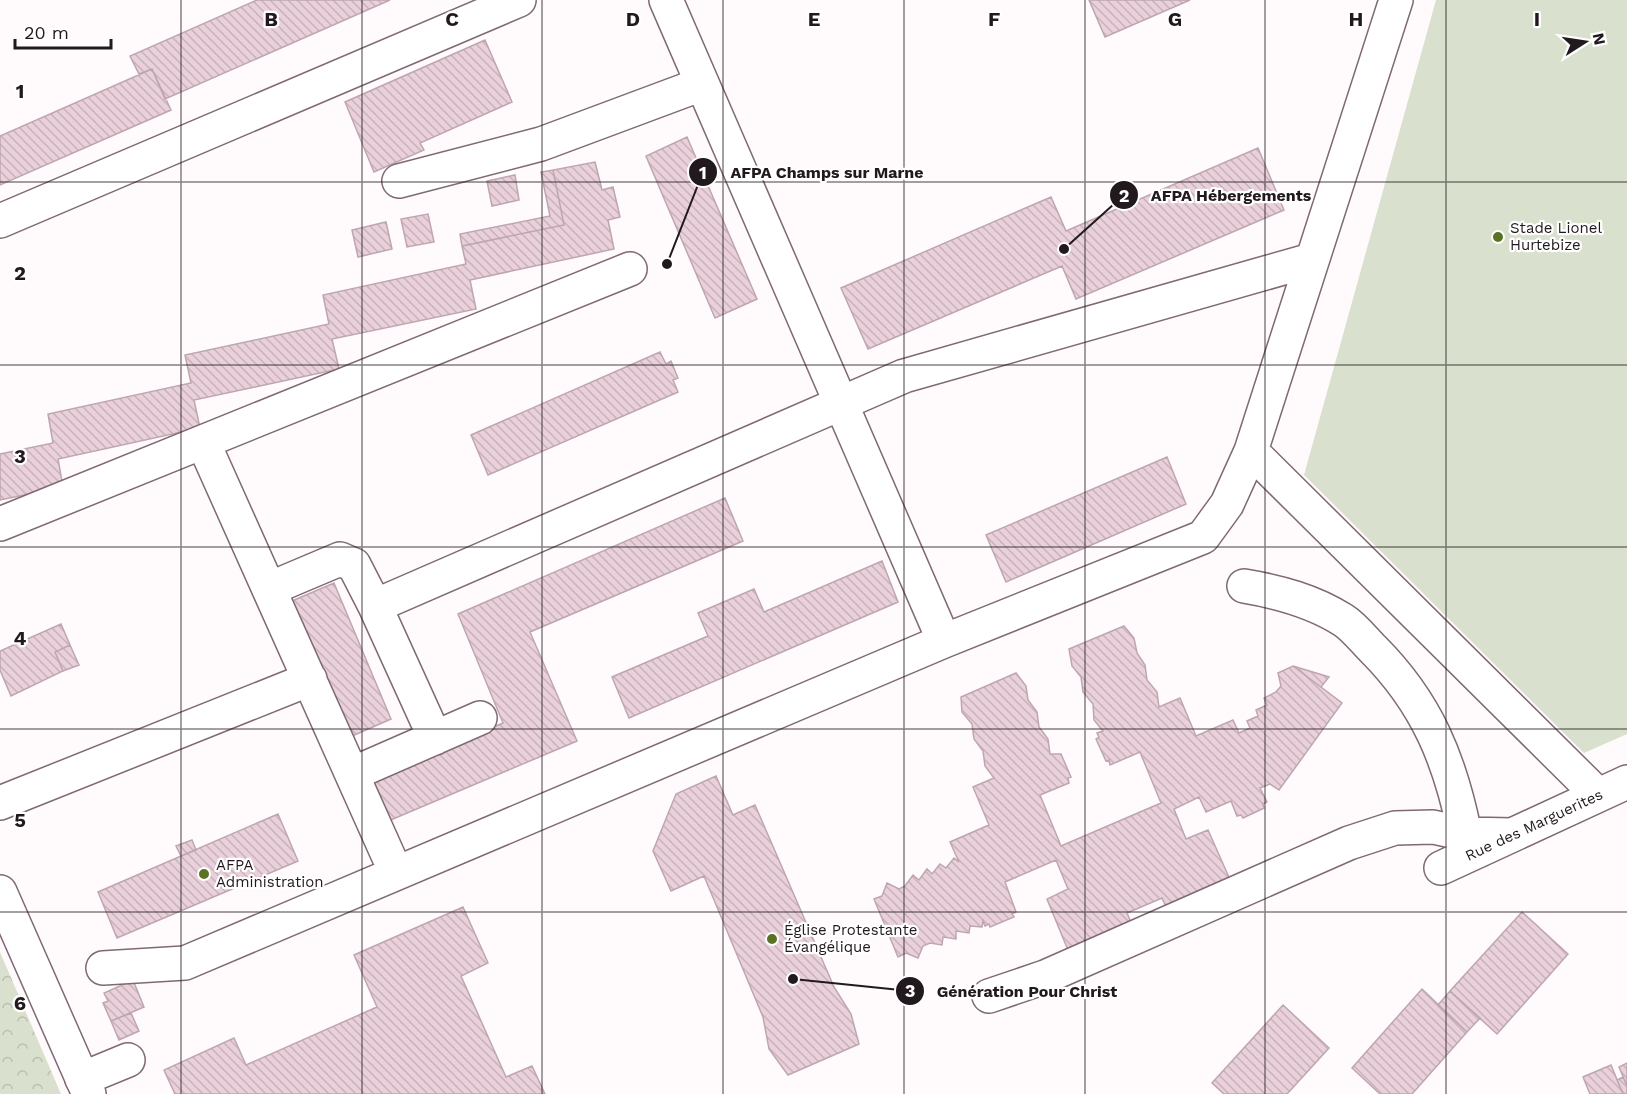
<svg xmlns="http://www.w3.org/2000/svg" width="1627" height="1094" font-family="'Work Sans',sans-serif">
<style>
.forest{fill:url(#forest-crowns)}
.park{fill:#d9e0cd}
.building{fill:url(#building-back-hatch);stroke:#bea6b1;stroke-width:1.5}
.lines{fill:none;stroke-linecap:round;stroke-linejoin:round}
.minor-casing{stroke:#7f6973;stroke-width:36}
.major-casing{stroke:#7f6973;stroke-width:36}
.minor{stroke:#fff;stroke-width:33}
.major{stroke:#fff;stroke-width:33}
.grid{fill:none;stroke:#21191d;stroke-width:1.5;stroke-opacity:0.55}
.poi-dot{fill:#5a7224;stroke:#fff;stroke-width:2}
.labels{text-anchor:middle;dominant-baseline:central;stroke-width:4.5;stroke-linejoin:round;paint-order:stroke}
.poi-label{font-size:15px;fill:#21191d;stroke:#fff;text-anchor:start}
.street-label{font-size:15px;fill:#21191d;stroke:#fff}
.grid-label{font-size:20px;text-anchor:middle;font-weight:bold;fill:#21191d;stroke:#fff;stroke-width:4.5;stroke-linejoin:round;paint-order:stroke}
.leader{fill:none;stroke:#21191d;stroke-width:2}
.callout-dot{fill:#21191d;stroke:#fff;stroke-width:2}
.mark-label{font-size:18px;text-anchor:middle;font-weight:bold;fill:#fff}
.callout-label{font-size:16px;text-anchor:middle;font-weight:bold;fill:#21191d;stroke:#fff;stroke-width:4.5;stroke-linejoin:round;paint-order:stroke}
</style>
<defs>
<pattern id="forest-crowns" width="20" height="18" patternUnits="userSpaceOnUse" patternTransform="scale(1.5)"><rect width="20" height="18" fill="#d9e0cd"/><path d="M2 6a3 3 0 1 1 6 0M12 15a3 3 0 1 1 6 0" fill="none" stroke="#bac0b0"/></pattern>
<pattern id="building-back-hatch" width="6" height="6" patternUnits="userSpaceOnUse" patternTransform="scale(1.5)"><rect width="6" height="6" fill="#e9d0db"/><path d="M-1 5l2 2M0 0l6 6M5-1l2 2" fill="none" stroke="#c8b2bc"/></pattern>
</defs>
<rect width="100%" height="100%" fill="#fffafc"/>
<path class="forest" d="M 0,952 L 61,1094 L 0,1094 Z"/>
<path class="park" d="M 1436,0 L 1627,0 L 1627,734 L 1584,753 L 1304,475 Z"/>
<path class="building" d="M 257,0 L 390,0 L 165,99 L 152,69 L 139,74 L 130,56 Z
M 1089,0 L 1190,0 L 1105,37 Z
M 485,40 L 512,102 L 420,143 L 424,150 L 374,172 L 345,102 Z
M 152,69 L 171,110 L 0,185 L 0,136 Z
M 687,137 L 757,299 L 715,318 L 646,156 Z
M 1258,148 L 1284,210 L 1076,299 L 1062,266 L 868,349 L 841,288 L 1051,197 L 1066,231 Z
M 595,162 L 602,190 L 613,187 L 620,217 L 608,220 L 614,249 L 470,280 L 476,309 L 332,339 L 339,369 L 194,400 L 200,428 L 58,459 L 63,487 L 0,500 L 0,454 L 53,443 L 48,414 L 191,383 L 185,355 L 329,324 L 323,295 L 466,264 L 462,246 L 564,225 L 553,170 Z
M 553,170 L 564,225 L 462,246 L 460,234 L 550,216 L 541,172 Z
M 515,175 L 519,200 L 492,206 L 487,181 Z
M 428,214 L 434,242 L 407,247 L 401,219 Z
M 386,222 L 392,249 L 358,257 L 352,230 Z
M 660,352 L 666,364 L 671,361 L 678,378 L 673,380 L 678,392 L 488,475 L 471,435 Z
M 1167,457 L 1186,504 L 1006,582 L 986,535 Z
M 725,498 L 743,541 L 530,632 L 577,741 L 386,822 L 369,781 L 503,723 L 458,614 Z
M 882,561 L 898,602 L 629,718 L 612,677 L 708,636 L 698,613 L 754,589 L 764,612 Z
M 334,583 L 391,719 L 350,737 L 292,601 Z
M 61,624 L 70,645 L 55,652 L 63,671 L 11,696 L 0,670 L 0,651 Z
M 1124,626 L 1134,638 L 1137,653 L 1145,665 L 1147,680 L 1157,692 L 1159,707 L 1180,698 L 1196,736 L 1233,720 L 1239,733 L 1250,728 L 1247,721 L 1258,716 L 1256,710 L 1267,705 L 1264,698 L 1276,692 L 1281,686 L 1278,673 L 1293,666 L 1342,703 L 1279,790 L 1270,784 L 1260,788 L 1267,802 L 1263,804 L 1264,808 L 1243,818 L 1241,815 L 1237,816 L 1231,801 L 1206,812 L 1199,797 L 1174,809 L 1186,839 L 1208,830 L 1232,884 L 1168,911 L 1162,898 L 1127,913 L 1133,927 L 1070,955 L 1047,899 L 1068,889 L 1056,860 L 1005,882 L 1016,912 L 1012,914 L 1014,917 L 990,927 L 989,924 L 985,926 L 983,921 L 982,927 L 970,926 L 969,933 L 956,931 L 956,939 L 943,937 L 942,945 L 930,943 L 923,946 L 918,958 L 906,953 L 898,957 L 874,899 L 882,896 L 887,883 L 899,889 L 905,886 L 913,875 L 919,880 L 927,869 L 932,874 L 940,864 L 946,868 L 954,858 L 959,862 L 950,842 L 989,825 L 973,787 L 994,778 L 985,766 L 983,751 L 974,739 L 972,724 L 962,712 L 961,697 L 1016,673 L 1026,686 L 1028,700 L 1037,712 L 1039,727 L 1048,739 L 1050,754 L 1061,754 L 1071,777 L 1068,778 L 1069,783 L 1040,795 L 1061,846 L 1161,803 L 1140,752 L 1110,765 L 1109,760 L 1106,761 L 1096,739 L 1099,737 L 1097,733 L 1103,731 L 1094,720 L 1093,704 L 1083,692 L 1081,677 L 1072,666 L 1069,649 Z
M 70,645 L 79,665 L 63,671 L 55,652 Z
M 1293,666 L 1329,677 L 1321,687 Z
M 716,776 L 733,815 L 755,805 L 834,987 L 851,1014 L 859,1044 L 788,1075 L 769,1049 L 763,1017 L 704,876 L 671,891 L 653,851 L 676,794 Z
M 278,814 L 298,861 L 117,938 L 98,892 Z
M 192,840 L 196,850 L 181,856 L 176,846 Z
M 463,907 L 488,963 L 461,976 L 506,1077 L 532,1066 L 545,1094 L 175,1094 L 164,1070 L 234,1038 L 246,1065 L 377,1007 L 354,955 Z
M 1522,912 L 1568,954 L 1497,1034 L 1450,991 Z
M 133,980 L 144,1007 L 111,1021 L 103,1003 L 108,1001 L 104,993 Z
M 1422,989 L 1467,1032 L 1412,1094 L 1380,1094 L 1352,1068 Z
M 1450,991 L 1480,1018 L 1467,1032 L 1438,1005 Z
M 1283,1005 L 1329,1048 L 1287,1094 L 1224,1094 L 1212,1083 Z
M 131,1013 L 139,1031 L 119,1040 L 111,1021 Z
M 1627,1063 L 1627,1086 L 1619,1067 Z
M 1611,1065 L 1623,1094 L 1590,1094 L 1583,1077 Z
M 1623,1077 L 1627,1086 L 1627,1094 L 1623,1094 L 1617,1080 Z"/>
<g class="lines">
<g class="minor-casing">
<path id="minor" d="M 666,0 L 944,641
M 399,181 L 541,144 L 702,84
M 0,221 L 519,0
M 203,442 L 392,864
M 1251,451 L 1598,795
M 0,524 L 630,269
M 1244,586 C 1280,592 1313,601 1343,620 C 1354,627 1364,640 1373,649 C 1427,703 1450,760 1465,834
M 269,589 L 340,559 L 354,565 L 375,606 L 435,738
M 375,606 L 904,376 L 1311,260
M 352,774 L 480,718
M 0,803 L 310,679
M 1441,868 L 1627,782
M 103,968 L 185,963 L 944,641 L 1203,537 L 1227,504 L 1251,451 L 1396,0
M 989,996 L 1045,977 L 1349,843 L 1395,828 L 1433,827 L 1465,834 L 1512,835
M 82,1079 L 128,1060"/>
</g>
<g class="major-casing">
<path id="major" d="M 0,892 L 89,1094"/>
</g>
<use href="#minor" class="minor"/>
<use href="#major" class="major"/>
</g>
<path class="grid" d="M 181,0 L 181,1094M 362,0 L 362,1094M 542,0 L 542,1094M 723,0 L 723,1094M 904,0 L 904,1094M 1085,0 L 1085,1094M 1265,0 L 1265,1094M 1446,0 L 1446,1094M 0,182 L 1627,182M 0,365 L 1627,365M 0,547 L 1627,547M 0,729 L 1627,729M 0,912 L 1627,912"/>
<g class="poi-dot">
<circle cx="1498" cy="237" r="6"/>
<circle cx="204" cy="874" r="6"/>
<circle cx="772" cy="939" r="6"/>
</g>
<g class="labels">
<g class="poi-label">
<text x="1510" y="228">Stade Lionel<tspan x="1510" dy="17">Hurtebize</tspan></text>
<text x="216" y="865">AFPA<tspan x="216" dy="17">Administration</tspan></text>
<text x="784" y="930">Église Protestante<tspan x="784" dy="17">Évangélique</tspan></text>
</g>
<g class="street-label">
<text transform="translate(1534 825) rotate(-25)">Rue des Marguerites</text>
</g>
</g>
<g class="grid-label">
<text x="271" y="26">B</text>
<text x="452" y="26">C</text>
<text x="633" y="26">D</text>
<text x="814" y="26">E</text>
<text x="994" y="26">F</text>
<text x="1175" y="26">G</text>
<text x="1356" y="26">H</text>
<text x="1537" y="26">I</text>
<text x="20" y="98">1</text>
<text x="20" y="280">2</text>
<text x="20" y="463">3</text>
<text x="20" y="645">4</text>
<text x="20" y="827">5</text>
<text x="20" y="1010">6</text>
</g>
<path class="leader" d="M667 264L703 172M1064 249L1124 195M793 979L910 991"/>
<g class="callout-dot">
<circle cx="667" cy="264" r="6"/>
<circle cx="1064" cy="249" r="6"/>
<circle cx="793" cy="979" r="6"/>
<circle cx="703" cy="172" r="15"/>
<circle cx="1124" cy="195" r="15"/>
<circle cx="910" cy="991" r="15"/>
</g>
<g class="mark-label">
<text x="703" y="179">1</text>
<text x="1124" y="202">2</text>
<text x="910" y="997">3</text>
</g>
<g class="callout-label">
<text x="827" y="178">AFPA Champs sur Marne</text>
<text x="1231" y="201">AFPA Hébergements</text>
<text x="1027" y="997">Génération Pour Christ</text>
</g>
<g transform="translate(1585 42) rotate(78)" stroke="#ffffff" stroke-width="4.5" paint-order="stroke">
<path d="M0-4.5L10 22L0 15L-10 22Z" fill="#21191d"/>
<text y="-9" font-size="16" font-weight="bold" text-anchor="middle" fill="#21191d">N</text>
</g>
<path d="M15 39v9h96v-9" fill="none" stroke="#21191d" stroke-width="3"/>
<text x="24" y="39" font-size="18" fill="#21191d" stroke="#ffffff" stroke-width="4.5" paint-order="stroke">20 m</text>
</svg>
